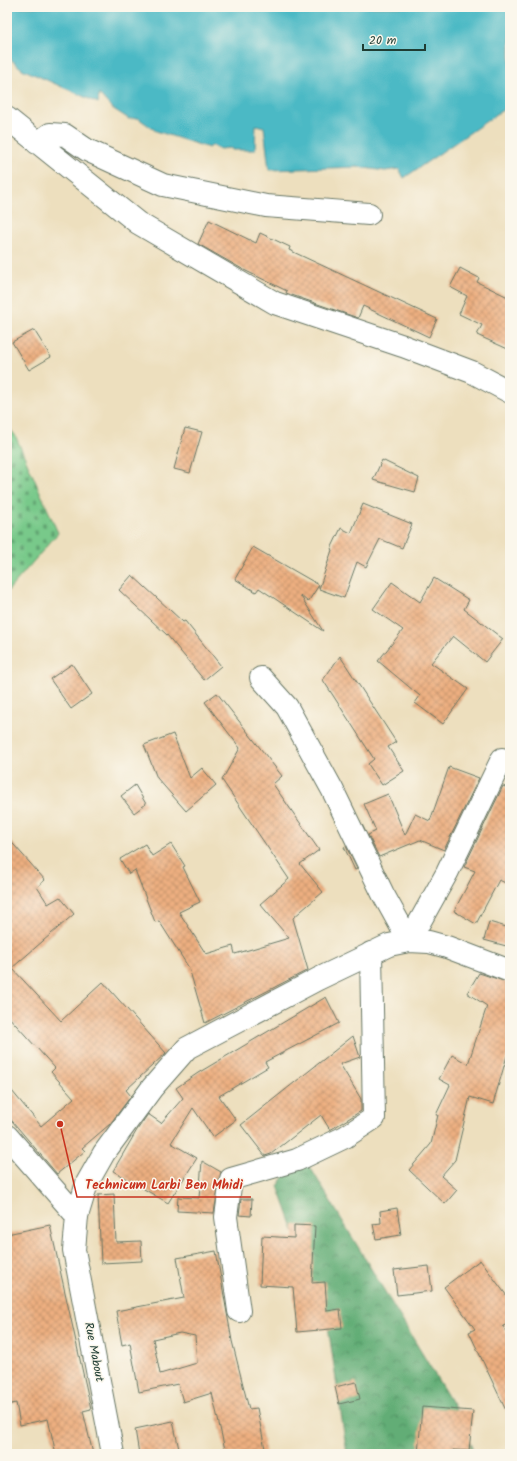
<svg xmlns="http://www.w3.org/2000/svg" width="517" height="1461" font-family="Kalam,sans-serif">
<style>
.forest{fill:url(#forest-crowns);stroke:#407555}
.cemetery{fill:url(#cemetery-stones);stroke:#4c835f}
.water{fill:#4cb9c5;stroke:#367b7c}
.building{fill:url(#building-cross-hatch);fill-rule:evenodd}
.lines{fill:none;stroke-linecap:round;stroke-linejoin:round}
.minor-casing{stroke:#677664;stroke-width:24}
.primary-casing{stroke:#677664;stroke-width:24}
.minor{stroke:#fff;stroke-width:22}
.primary{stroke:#fff;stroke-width:22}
.labels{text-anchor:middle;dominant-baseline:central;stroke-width:3;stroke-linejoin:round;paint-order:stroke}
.street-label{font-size:12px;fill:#1f3d34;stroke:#fbf7ec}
.leader{fill:none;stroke:#c8321e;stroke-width:1.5}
.callout-dot{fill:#c8321e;stroke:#fbf7ec;stroke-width:1.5}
.callout-label{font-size:13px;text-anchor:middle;font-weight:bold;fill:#c8321e;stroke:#fbf7ec;stroke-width:3;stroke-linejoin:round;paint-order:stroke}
</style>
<defs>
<pattern id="forest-crowns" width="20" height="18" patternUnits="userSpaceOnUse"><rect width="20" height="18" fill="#62ad76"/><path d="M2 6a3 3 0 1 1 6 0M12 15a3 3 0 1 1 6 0" fill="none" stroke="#508e62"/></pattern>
<pattern id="cemetery-stones" width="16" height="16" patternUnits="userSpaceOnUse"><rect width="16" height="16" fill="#78c98a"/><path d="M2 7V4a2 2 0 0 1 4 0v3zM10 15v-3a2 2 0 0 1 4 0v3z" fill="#62a472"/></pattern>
<pattern id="building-cross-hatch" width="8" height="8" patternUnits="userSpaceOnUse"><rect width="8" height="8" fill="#edaf80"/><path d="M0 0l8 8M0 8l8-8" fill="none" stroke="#bf906a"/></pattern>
</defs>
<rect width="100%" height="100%" fill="#fbf7ec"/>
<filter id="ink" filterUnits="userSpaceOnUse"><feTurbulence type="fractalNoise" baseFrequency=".025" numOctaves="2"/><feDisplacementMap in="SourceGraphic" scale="8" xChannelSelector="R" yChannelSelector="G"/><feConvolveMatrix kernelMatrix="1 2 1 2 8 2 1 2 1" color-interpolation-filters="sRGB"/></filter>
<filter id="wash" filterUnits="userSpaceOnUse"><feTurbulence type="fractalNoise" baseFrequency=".012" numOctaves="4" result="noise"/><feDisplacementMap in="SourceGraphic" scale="16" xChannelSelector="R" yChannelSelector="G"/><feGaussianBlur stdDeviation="0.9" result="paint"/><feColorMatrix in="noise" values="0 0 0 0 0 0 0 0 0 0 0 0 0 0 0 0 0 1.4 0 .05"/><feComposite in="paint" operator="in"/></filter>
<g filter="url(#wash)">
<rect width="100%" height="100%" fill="#eddfbe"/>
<path class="forest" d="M 301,1152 L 461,1418 L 474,1454 L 347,1454 L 328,1326 L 278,1186 Z"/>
<path class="cemetery" d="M 7,426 L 15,435 L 58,533 L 7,592 Z"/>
<path class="water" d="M 7,7 L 510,7 L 510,105 L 404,178 L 399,169 L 385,171 L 358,167 L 269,170 L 264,127 L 256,125 L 255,150 L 232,150 L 231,148 L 220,149 L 212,145 L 209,148 L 156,131 L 138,118 L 129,119 L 112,108 L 99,94 L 98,103 L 22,69 L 7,56 Z"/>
<g id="blocks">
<path class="building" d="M 209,220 L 256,243 L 260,233 L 290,247 L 289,250 L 437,319 L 429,337 L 363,306 L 358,318 L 286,293 L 287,291 L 244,270 L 198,244 Z
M 460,268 L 479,278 L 477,282 L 510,298 L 510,350 L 477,335 L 482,325 L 459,314 L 467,296 L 450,287 Z
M 34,330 L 51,357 L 29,370 L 12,342 Z
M 185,428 L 202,432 L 190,473 L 174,469 Z
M 382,460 L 419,478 L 415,492 L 373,480 Z
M 363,504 L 412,524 L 402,548 L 380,539 L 366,567 L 357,562 L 344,598 L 319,589 L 332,550 L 331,549 L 341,528 L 351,533 Z
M 253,547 L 319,585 L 308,602 L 300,595 L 323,631 L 259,588 L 256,592 L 235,579 Z
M 132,575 L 183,622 L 185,621 L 221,666 L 204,680 L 167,635 L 119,590 Z
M 434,578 L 469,600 L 464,609 L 503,639 L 485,662 L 453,636 L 431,663 L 468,689 L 443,724 L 415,703 L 420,696 L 378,661 L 403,630 L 373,609 L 392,582 L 420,602 Z
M 340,656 L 396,742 L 388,747 L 404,771 L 382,785 L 368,764 L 374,759 L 323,680 Z
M 72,664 L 92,694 L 71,709 L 50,679 Z
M 217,693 L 282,776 L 273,784 L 319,850 L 300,864 L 323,892 L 293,918 L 308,970 L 205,1023 L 189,968 L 159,921 L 155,922 L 135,870 L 129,874 L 120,859 L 145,844 L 152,856 L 171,844 L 185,866 L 183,867 L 200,902 L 179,912 L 206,954 L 233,946 L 235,954 L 289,938 L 260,904 L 289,879 L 222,780 L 240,748 L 205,702 Z
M 173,734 L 190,778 L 202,768 L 216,785 L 186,811 L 157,778 L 144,745 Z
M 449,767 L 479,778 L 444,850 L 420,840 L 379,857 L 368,835 L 376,831 L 364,804 L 388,794 L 405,835 L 415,814 L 430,821 Z
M 135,785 L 146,804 L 134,813 L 121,796 Z
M 503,786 L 510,789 L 510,885 L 499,880 L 476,924 L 454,911 L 475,871 L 464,867 Z
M 7,837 L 45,880 L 37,887 L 48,904 L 60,897 L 74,914 L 12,968 L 61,1021 L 103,982 L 166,1053 L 126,1090 L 131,1096 L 110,1124 L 82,1148 L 85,1151 L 57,1174 L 7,1115 L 7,1085 L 41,1126 L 74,1098 L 51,1072 L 55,1068 L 7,1015 Z
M 346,846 L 357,869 L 355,870 L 344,847 Z
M 489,922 L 510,928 L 510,947 L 484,940 Z
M 479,973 L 510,983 L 510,1057 L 507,1056 L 493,1104 L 470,1097 L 455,1160 L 441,1176 L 457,1190 L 445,1204 L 409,1170 L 431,1144 L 438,1115 L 436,1115 L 450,1085 L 439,1079 L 452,1055 L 468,1064 L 487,1006 L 467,993 Z
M 326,997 L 339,1023 L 265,1062 L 268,1067 L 219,1096 L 236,1120 L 213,1137 L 193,1108 L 171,1143 L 197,1158 L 168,1203 L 113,1171 L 137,1130 L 148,1114 L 161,1123 L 183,1098 L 176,1088 L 198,1073 Z
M 353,1036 L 360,1057 L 340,1064 L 361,1099 L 361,1111 L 330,1130 L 321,1115 L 271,1154 L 265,1156 L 241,1125 Z
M 202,1161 L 221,1172 L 214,1213 L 177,1211 L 178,1197 L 199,1198 Z
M 114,1194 L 116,1242 L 141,1241 L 142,1261 L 101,1263 L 98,1195 Z
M 241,1199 L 252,1199 L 251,1216 L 239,1215 Z
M 397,1208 L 401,1235 L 376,1239 L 373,1224 L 381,1223 L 380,1211 Z
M 50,1225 L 91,1409 L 83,1411 L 93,1454 L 56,1454 L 48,1419 L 20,1425 L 16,1403 L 7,1405 L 7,1234 Z
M 294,1225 L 315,1226 L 312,1283 L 325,1282 L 327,1311 L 340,1309 L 342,1328 L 297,1332 L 293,1287 L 260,1285 L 262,1236 L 294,1238 Z
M 216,1251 L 232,1341 L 249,1409 L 257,1408 L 266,1454 L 226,1454 L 212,1393 L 183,1402 L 178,1384 L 139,1392 L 130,1343 L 122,1345 L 116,1311 L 184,1298 L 177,1258 ZM 180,1333 L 195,1336 L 197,1363 L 160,1374 L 153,1339 Z
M 480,1260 L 510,1300 L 510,1323 L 503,1326 L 510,1339 L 510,1419 L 469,1332 L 475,1329 L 444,1287 Z
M 429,1266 L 432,1291 L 397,1295 L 394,1270 Z
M 356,1382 L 360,1399 L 339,1404 L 335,1387 Z
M 422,1407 L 473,1411 L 469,1451 L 453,1450 L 452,1454 L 418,1454 Z
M 173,1421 L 180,1454 L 139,1454 L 135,1429 Z"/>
</g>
</g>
<g filter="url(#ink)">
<use href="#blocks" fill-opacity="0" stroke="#677664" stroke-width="1"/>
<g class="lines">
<g class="minor-casing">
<path id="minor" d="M 7,118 L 138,223 L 275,303 L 403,346 L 472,372 L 510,392
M 37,143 L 50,134 L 65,135 L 87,150 L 163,185 L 266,206 L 369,214
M 261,678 L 287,707 L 332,789 L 383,894 L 409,941
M 409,941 L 447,873 L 502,759 L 510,762
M 7,1136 L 77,1216
M 239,1311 L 226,1217 L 231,1179 L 297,1160 L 345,1137 L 374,1118 L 371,953"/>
</g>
<g class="primary-casing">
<path id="primary" d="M 113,1454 L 74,1250 L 77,1216 L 87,1183 L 104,1153 L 152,1088 L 187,1048 L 318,979 L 389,945 L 409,941 L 429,942 L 447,947 L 510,971"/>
</g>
<use href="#minor" class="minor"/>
<use href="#primary" class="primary"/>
</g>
</g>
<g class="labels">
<g class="street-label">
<text transform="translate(94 1352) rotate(79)">Rue Mabout</text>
</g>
</g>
<path class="leader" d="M60 1124L77 1197H251"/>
<circle class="callout-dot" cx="60" cy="1124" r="4"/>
<g class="callout-label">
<text x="164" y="1189">Technicum Larbi Ben Mhidi</text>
</g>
<rect width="517" height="1461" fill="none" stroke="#fbf7ec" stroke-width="24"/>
<path d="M363 44v6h62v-6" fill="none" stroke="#1f3d34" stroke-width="2"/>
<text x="369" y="44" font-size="12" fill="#1f3d34" stroke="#fbf7ec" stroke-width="3" paint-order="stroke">20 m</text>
</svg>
